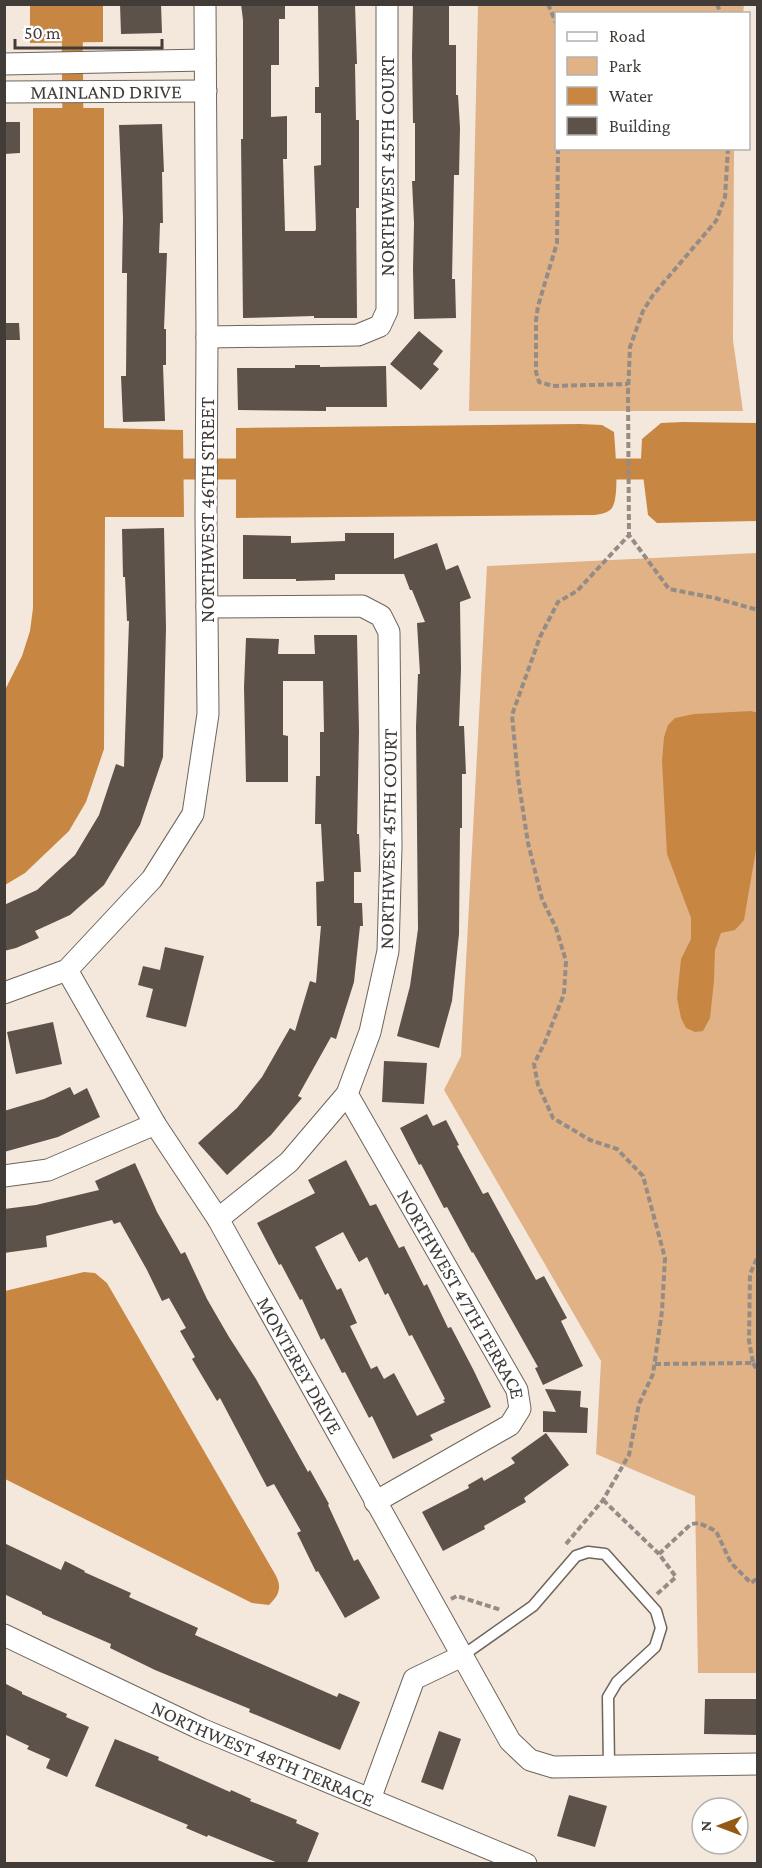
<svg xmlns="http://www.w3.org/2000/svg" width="762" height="1868" font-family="'Crimson Pro',serif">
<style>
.green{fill:#e0b286}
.water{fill:#c78743}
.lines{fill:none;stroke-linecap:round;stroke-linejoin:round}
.canal{stroke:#c78743;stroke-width:21}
.building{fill:#5c5249;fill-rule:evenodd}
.service-casing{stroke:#6e645a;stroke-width:13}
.minor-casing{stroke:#6e645a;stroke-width:23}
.path{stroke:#948c85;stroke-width:4;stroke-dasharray:6 3;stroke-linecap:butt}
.service{stroke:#fff;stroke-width:10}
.minor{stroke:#fff;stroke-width:21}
.labels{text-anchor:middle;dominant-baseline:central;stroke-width:6;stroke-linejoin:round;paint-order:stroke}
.street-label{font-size:20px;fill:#413c38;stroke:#fff}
</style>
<rect width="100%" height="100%" fill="#f4e8dd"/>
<path class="green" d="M 478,5 L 744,5 L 743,14 L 556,14 L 556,148 L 734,149 L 733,340 L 743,411 L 469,411 Z
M 757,553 L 757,1673 L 698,1673 L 695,1496 L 596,1454 L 601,1361 L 444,1090 L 461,1056 L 487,566 Z"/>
<path class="water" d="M 30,5 L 103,5 L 103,42 L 30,43 Z
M 33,108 L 104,108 L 104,428 L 183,430 L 184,517 L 105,517 L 104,749 L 86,802 L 69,831 L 25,873 L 5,885 L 5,690 L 22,656 L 30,631 L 33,608 Z
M 683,422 L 757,423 L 757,521 L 657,523 L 648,515 L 641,459 L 642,439 L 661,423 Z
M 580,424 L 602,425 L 614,432 C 615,447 620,497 612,508 C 608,513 601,514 595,515 L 236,518 L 236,428 Z
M 751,711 L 758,713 L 757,844 L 744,920 L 735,930 L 721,933 L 715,950 L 714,981 L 710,1018 L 703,1031 L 695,1032 L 686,1028 L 681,1018 L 677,998 L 681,959 L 691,939 L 691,918 L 667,854 L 662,761 L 664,737 L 668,725 L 675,718 L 694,714 Z
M 84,1272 L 95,1273 L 107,1283 L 275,1574 C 282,1586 280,1595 269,1605 L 252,1603 L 5,1479 L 5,1291 Z"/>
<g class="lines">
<path class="canal" d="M 72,4 L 73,136
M 155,469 L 265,469
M 587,469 L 670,469"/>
</g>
<path class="building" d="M 120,4 L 161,4 L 162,33 L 121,34 Z
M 241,4 L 285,4 L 285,19 L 279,19 L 279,65 L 271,65 L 271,117 L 287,116 L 287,159 L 283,159 L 285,231 L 315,231 L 316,229 L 314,166 L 321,165 L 321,113 L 315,113 L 315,87 L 319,87 L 318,4 L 355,4 L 357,64 L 355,64 L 356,120 L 359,120 L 359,208 L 356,208 L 357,318 L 314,318 L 314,316 L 243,318 L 241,139 L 243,139 L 243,20 Z
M 413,4 L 449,4 L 449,45 L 456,45 L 456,95 L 458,95 L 460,128 L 459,175 L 454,175 L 452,279 L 455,279 L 456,318 L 414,319 L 413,269 L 414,223 L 412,181 L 415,181 L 415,123 L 413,123 L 412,56 Z
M 4,122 L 20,122 L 20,153 L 4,154 Z
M 162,124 L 164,172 L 162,172 L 163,223 L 160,223 L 159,253 L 167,253 L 164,329 L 166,329 L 166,365 L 163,365 L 165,421 L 123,422 L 121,376 L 126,376 L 127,273 L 122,273 L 123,218 L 119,125 Z
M 4,323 L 19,323 L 20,340 L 4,340 Z
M 419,331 L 443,351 L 433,364 L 439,369 L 421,390 L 390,364 Z
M 295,365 L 320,365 L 320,367 L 386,366 L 387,407 L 326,407 L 326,411 L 238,410 L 237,368 L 295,368 Z
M 164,528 L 166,628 L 163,757 L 140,825 L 104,885 L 70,915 L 35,931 L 39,938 L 16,948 L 4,951 L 4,905 L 37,890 L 75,855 L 99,815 L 116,764 L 124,767 L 129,621 L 127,621 L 125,577 L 123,577 L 122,529 Z
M 345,533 L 394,533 L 394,559 L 437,543 L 446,570 L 458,565 L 471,598 L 460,602 L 461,669 L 459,726 L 464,726 L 466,774 L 462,774 L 462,828 L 460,828 L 459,934 L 452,1001 L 439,1048 L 397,1036 L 410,986 L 418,929 L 416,727 L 418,674 L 420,674 L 417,623 L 425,622 L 412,590 L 410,590 L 404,574 L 335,574 L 335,580 L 296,581 L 296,579 L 243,579 L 243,535 L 291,536 L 291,543 L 345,541 Z
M 314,635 L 357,635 L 359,732 L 357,834 L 359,834 L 361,872 L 354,872 L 354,903 L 362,903 L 363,926 L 360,926 L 354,982 L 336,1039 L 331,1037 L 298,1096 L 302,1098 L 271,1135 L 227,1175 L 198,1143 L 237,1108 L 262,1077 L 290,1028 L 295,1031 L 310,981 L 316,983 L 321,926 L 317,926 L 316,882 L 324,881 L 321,824 L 315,824 L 316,776 L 320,776 L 320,732 L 324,732 L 323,681 L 283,681 L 283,735 L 288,736 L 288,782 L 246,782 L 244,687 L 246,638 L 279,639 L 278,654 L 315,654 Z
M 165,947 L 204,956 L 186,1027 L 146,1017 L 153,989 L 138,985 L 143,966 L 160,970 Z
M 53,1022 L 62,1064 L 16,1074 L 7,1032 Z
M 384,1061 L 427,1063 L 424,1104 L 382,1102 Z
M 70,1087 L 74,1095 L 87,1088 L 100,1117 L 58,1137 L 4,1152 L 4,1111 L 44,1099 Z
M 427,1114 L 433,1126 L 446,1120 L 459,1145 L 457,1146 L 483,1194 L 488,1192 L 536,1280 L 544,1276 L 567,1318 L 561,1321 L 583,1366 L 543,1385 L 535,1368 L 538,1367 L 498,1296 L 473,1252 L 472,1253 L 447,1207 L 444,1208 L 421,1164 L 419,1165 L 400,1128 Z
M 346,1160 L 370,1206 L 376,1204 L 399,1248 L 404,1246 L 424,1286 L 427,1284 L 448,1328 L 451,1327 L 474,1371 L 491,1407 L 430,1435 L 433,1440 L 393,1459 L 372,1416 L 369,1418 L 345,1372 L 342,1373 L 324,1338 L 321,1340 L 302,1299 L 300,1300 L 281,1264 L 279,1265 L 257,1223 L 315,1193 L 308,1180 ZM 343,1232 L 359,1262 L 367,1257 L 385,1295 L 388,1293 L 409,1336 L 412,1335 L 445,1399 L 443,1400 L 445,1402 L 417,1416 L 394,1373 L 384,1379 L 377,1366 L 371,1369 L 350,1326 L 357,1323 L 341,1288 L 337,1290 L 315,1247 Z
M 135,1163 L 157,1212 L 181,1254 L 185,1252 L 207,1299 L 229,1337 L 256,1379 L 308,1472 L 310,1470 L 329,1504 L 328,1505 L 354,1561 L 358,1559 L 380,1598 L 345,1618 L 318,1571 L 316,1572 L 297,1533 L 301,1531 L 274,1484 L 267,1487 L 220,1398 L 217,1401 L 192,1359 L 195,1357 L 180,1331 L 186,1328 L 169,1298 L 162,1301 L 147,1270 L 120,1222 L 114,1224 L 112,1220 L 46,1236 L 47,1247 L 4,1253 L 4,1209 L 36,1205 L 99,1190 L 95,1181 Z
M 545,1389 L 581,1391 L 580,1407 L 588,1408 L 587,1433 L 543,1432 L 543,1411 L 556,1412 Z
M 546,1433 L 569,1465 L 524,1498 L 526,1502 L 484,1526 L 485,1529 L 443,1551 L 422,1512 L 469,1488 L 468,1485 L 482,1477 L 484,1481 L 515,1463 L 511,1458 Z
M 4,1543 L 61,1570 L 65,1561 L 85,1571 L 84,1572 L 131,1593 L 129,1597 L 198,1628 L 195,1635 L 337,1697 L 339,1693 L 360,1702 L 340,1750 L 249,1712 L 250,1709 L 155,1670 L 110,1648 L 111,1644 L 42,1614 L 42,1612 L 4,1594 Z
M 4,1683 L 22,1692 L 22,1694 L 67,1714 L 66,1717 L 89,1727 L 67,1777 L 46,1768 L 50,1759 L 27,1749 L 29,1746 L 4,1734 Z
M 705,1699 L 758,1699 L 758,1735 L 704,1734 Z
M 439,1731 L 461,1739 L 443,1790 L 421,1782 Z
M 115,1739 L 159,1757 L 158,1760 L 230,1792 L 231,1790 L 251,1799 L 250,1801 L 297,1820 L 296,1823 L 319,1833 L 307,1863 L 278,1863 L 208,1835 L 207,1837 L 186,1828 L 188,1825 L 95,1786 Z
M 569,1795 L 607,1806 L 595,1847 L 557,1836 Z"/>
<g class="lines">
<g class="service-casing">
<path id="service" d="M 462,1656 L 533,1606 L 576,1556 L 588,1552 L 605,1554 L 656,1611 L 661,1628 L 655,1647 L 617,1682 L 608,1697 L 609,1766"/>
</g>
<g class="minor-casing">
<g id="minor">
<path d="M 4,64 L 205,60"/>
<path id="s1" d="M 4,92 L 206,91"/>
<path d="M 207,337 L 358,335 L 380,326 L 387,311 L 387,4"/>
<path d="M 207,607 L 362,606 L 381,616 L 389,632 L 391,847 L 388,951 L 370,1032 L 347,1094 L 289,1162 L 218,1219"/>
<path id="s2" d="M 67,970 L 155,1124 L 218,1219 L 510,1741 L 530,1760 L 553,1767 L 758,1764"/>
<path d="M 4,993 L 67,970 L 152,879 L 193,814 L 208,714 L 206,517 L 207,337 L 205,4"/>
<path id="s3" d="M 347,1094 L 517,1390 L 520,1409 L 510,1425 L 375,1502"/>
<path d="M 4,1176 L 48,1170 L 155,1124"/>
<path id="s4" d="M 4,1635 L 201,1729 L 526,1864"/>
<path d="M 370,1799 L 414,1679 L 462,1656"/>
</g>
</g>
<path class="path" d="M 548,4 L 556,23
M 717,4 L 721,14
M 558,148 L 557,243 L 538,306 L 536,320 L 536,372 L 539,382 L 553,386 L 628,384
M 728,148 L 725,197 L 716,221 L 653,295 L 643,311 L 630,347 L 628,394 L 629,535 L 669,589 L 715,598 L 758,610
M 753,1363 L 758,1372
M 655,1364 L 753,1363 L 749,1341 L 750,1274 L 758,1256
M 603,1500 L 659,1554
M 566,1544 L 603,1500 L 629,1455 L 639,1404 L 653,1374 L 662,1311 L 665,1258 L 643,1176 L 617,1149 L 590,1140 L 553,1118 L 538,1085 L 534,1064 L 545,1042 L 564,994 L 566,961 L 556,928 L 542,899 L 528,843 L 518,778 L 512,715 L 540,637 L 558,602 L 577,591 L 629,535
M 657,1594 L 676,1577 L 659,1554 L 691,1524 L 699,1523 L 716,1531 L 731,1563 L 751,1583 L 758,1578
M 451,1599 L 457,1596 L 501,1610"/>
<use href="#service" class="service"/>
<use href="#minor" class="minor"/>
</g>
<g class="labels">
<g class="street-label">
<text stroke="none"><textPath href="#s1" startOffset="102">MAINLAND DRIVE</textPath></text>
<text transform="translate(387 166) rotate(-90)">NORTHWEST 45TH COURT</text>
<text transform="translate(207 510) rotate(-90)">NORTHWEST 46TH STREET</text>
<text transform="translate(388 839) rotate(-89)">NORTHWEST 45TH COURT</text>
<text stroke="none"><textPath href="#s3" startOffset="231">NORTHWEST 47TH TERRACE</textPath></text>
<text stroke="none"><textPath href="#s2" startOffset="459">MONTEREY DRIVE</textPath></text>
<text stroke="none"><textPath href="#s4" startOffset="285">NORTHWEST 48TH TERRACE</textPath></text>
</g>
</g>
<rect width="762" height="1868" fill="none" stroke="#413c38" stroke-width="12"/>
<rect x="555" y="12" width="195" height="138" fill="#ffffff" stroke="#b3b1af" stroke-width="1.5"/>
<rect x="567" y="32" width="30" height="9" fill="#ffffff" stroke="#b3b1af" stroke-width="1.5"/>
<text x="609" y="42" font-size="18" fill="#413c38">Road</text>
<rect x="567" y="57" width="30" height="18" fill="#e0b286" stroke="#b3b1af" stroke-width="1.5"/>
<text x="609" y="72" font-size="18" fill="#413c38">Park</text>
<rect x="567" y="87" width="30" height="18" fill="#c78743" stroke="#b3b1af" stroke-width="1.5"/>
<text x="609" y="102" font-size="18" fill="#413c38">Water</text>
<rect x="567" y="117" width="30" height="18" fill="#5c5249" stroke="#b3b1af" stroke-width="1.5"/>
<text x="609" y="132" font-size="18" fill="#413c38">Building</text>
<g transform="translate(720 1826) rotate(270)"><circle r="28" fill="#ffffff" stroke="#b3b1af" stroke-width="1.5"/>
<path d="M0-4.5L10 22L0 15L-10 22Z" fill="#925a14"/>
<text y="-9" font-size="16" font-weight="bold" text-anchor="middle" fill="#413c38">N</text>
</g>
<path d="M15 39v9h147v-9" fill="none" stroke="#413c38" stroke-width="3"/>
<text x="24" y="39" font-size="18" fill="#413c38" stroke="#ffffff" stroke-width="4.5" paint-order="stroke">50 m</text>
</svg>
